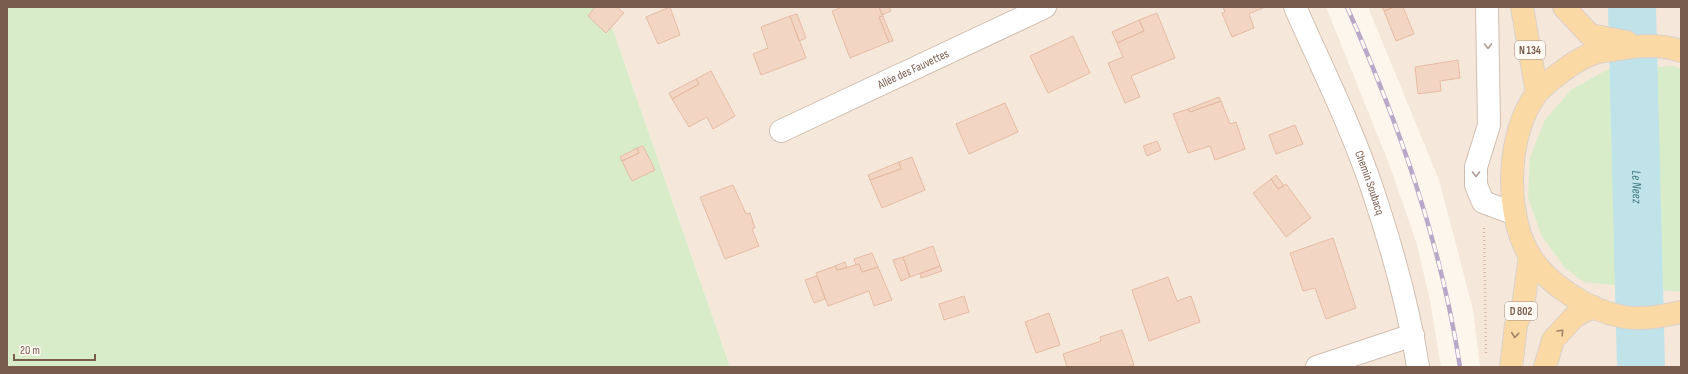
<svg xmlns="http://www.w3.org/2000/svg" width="1688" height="374" font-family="'Sofia Sans Condensed',sans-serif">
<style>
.residential{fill:#f5e8da}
.green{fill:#d8ecc9}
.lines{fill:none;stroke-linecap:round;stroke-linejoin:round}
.river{stroke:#bfe3e8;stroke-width:48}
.building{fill:#f3d5c3;stroke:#e6bba3}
.minor-casing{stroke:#d1beb0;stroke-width:24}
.major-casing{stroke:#dad1cd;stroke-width:24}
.path{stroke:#d9b8a5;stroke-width:2.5;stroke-dasharray:1 3;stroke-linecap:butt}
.minor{stroke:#fff;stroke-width:22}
.major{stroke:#fbd9a5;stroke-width:22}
.rail-casing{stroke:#b9a8c9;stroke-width:4.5}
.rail{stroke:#fffaf3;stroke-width:3;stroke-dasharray:9;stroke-linecap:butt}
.oneway{stroke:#af9d94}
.oneway2{stroke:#a18267}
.labels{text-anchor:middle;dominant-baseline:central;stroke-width:3;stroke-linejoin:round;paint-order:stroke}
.shield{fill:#fffaf3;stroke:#a28b7f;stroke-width:1}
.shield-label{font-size:11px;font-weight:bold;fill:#7a5c4d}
.street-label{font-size:12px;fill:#7a5c4d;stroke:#fffaf3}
.water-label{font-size:13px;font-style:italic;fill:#437c86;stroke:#fffaf3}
</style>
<rect width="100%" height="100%" fill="#fdf6ec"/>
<path class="residential" d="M 605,7 L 1326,7 L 1388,161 L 1416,241 L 1430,300 L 1441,367 L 730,367 Z
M 1368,7 L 1681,7 L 1681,367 L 1480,367 L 1473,310 L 1439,180 Z"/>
<path class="green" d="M 7,7 L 605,7 L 730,367 L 7,367 Z
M 1673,66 L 1681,69 L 1681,292 L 1584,282 L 1565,268 L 1541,235 L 1528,197 L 1530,157 L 1545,120 L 1571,90 L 1606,70 Z"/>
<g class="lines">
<path class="river" id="s1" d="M 1632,7 L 1641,367"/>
</g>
<path class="building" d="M 595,7 L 617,7 L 624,13 L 606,33 L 588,16 Z
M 670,7 L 680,35 L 658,44 L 646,17 Z
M 842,7 L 879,7 L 883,16 L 879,17 L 889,42 L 850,58 L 832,11 Z
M 879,7 L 889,7 L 891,11 L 882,15 Z
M 1223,7 L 1265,7 L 1249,14 L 1254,28 L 1232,37 L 1222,13 L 1225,12 Z
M 1382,7 L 1394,7 L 1384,11 Z
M 1394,7 L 1403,7 L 1414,34 L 1396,41 L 1384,11 Z
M 1157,13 L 1175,58 L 1131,76 L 1140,97 L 1125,103 L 1108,63 L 1123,57 L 1117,43 L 1144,31 L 1139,20 Z
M 797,14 L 806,38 L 799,41 L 790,16 Z
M 790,16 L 806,58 L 761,75 L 753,54 L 768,48 L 761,27 Z
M 883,16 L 893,41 L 889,42 L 879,17 Z
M 1139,20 L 1144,31 L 1117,43 L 1112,32 Z
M 1073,36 L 1090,73 L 1048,93 L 1030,56 Z
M 1458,60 L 1460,78 L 1440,81 L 1441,91 L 1418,94 L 1415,67 Z
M 711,71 L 735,116 L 713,129 L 707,117 L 689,127 L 672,99 L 699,84 L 696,79 Z
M 696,79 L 699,84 L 672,99 L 669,93 Z
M 1219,97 L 1221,101 L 1190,112 L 1188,109 Z
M 1221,101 L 1230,124 L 1236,122 L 1245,149 L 1215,160 L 1210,146 L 1188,153 L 1173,114 L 1188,109 L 1190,112 Z
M 1005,103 L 1018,132 L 969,154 L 956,124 Z
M 1295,125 L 1303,144 L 1276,154 L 1269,135 Z
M 1157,141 L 1161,150 L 1147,156 L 1143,146 Z
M 643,146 L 655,170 L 632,181 L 622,161 L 639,153 L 637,148 Z
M 637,148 L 639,153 L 622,161 L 620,157 Z
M 912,157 L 925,190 L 882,208 L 870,180 L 901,169 L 899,162 Z
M 899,162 L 901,169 L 870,180 L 868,175 Z
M 1276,175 L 1284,186 L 1278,189 L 1271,179 Z
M 1271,179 L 1278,189 L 1286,184 L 1311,218 L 1286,237 L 1253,193 Z
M 733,185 L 746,214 L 750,213 L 755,228 L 752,229 L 759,246 L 725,259 L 700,197 Z
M 1333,238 L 1356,308 L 1326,319 L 1315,288 L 1303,291 L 1290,253 Z
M 933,246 L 940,266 L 910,277 L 903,257 Z
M 872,253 L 878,267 L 862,272 L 859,264 L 856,265 L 854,259 Z
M 903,257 L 910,277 L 901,281 L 893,260 Z
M 845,262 L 847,268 L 837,270 L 835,266 Z
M 859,264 L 862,272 L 878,267 L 892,300 L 874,306 L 869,291 L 828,306 L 816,273 L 835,266 L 837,270 Z
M 940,266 L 942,271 L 921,278 L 920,274 Z
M 817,276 L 825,299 L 814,303 L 805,280 Z
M 1168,277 L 1177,301 L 1191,296 L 1200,322 L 1149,341 L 1132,290 Z
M 964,296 L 969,312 L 944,320 L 939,304 Z
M 1049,313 L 1060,345 L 1036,353 L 1025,322 Z
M 1122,330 L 1134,365 L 1128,367 L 1067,367 L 1063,354 L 1101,341 L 1100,337 Z"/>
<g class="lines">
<g class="minor-casing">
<g id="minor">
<path id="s2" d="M 1295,7 C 1322,68 1352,128 1373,191 C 1392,248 1409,308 1418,367"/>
<path d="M 1487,7 L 1489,125 L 1476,167 L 1476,185 L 1483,202 L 1515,214"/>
<path id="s3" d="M 781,131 L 1045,7"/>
<path d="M 1317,367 L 1413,335"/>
</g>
</g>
<g class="major-casing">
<path id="major" d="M 1522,7 L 1537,93
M 1564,7 L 1590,35 L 1627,42
M 1681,51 C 1658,43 1636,46 1613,50 C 1607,51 1600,51 1595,53 C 1579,57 1549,80 1538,92 C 1506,131 1504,214 1530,256 C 1549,286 1590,311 1624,317 C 1644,320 1663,316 1681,312
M 1511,367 L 1516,325 L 1523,307 L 1530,255
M 1545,367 L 1553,340 L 1575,316 L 1593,307"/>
</g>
<path class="path" d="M 1484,228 L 1486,353"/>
<use href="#minor" class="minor"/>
<use href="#major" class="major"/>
<g class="rail-casing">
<path id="rail" d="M 1347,7 C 1398,122 1441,242 1460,367"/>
</g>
<use href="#rail" class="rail"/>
</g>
<defs><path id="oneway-chevron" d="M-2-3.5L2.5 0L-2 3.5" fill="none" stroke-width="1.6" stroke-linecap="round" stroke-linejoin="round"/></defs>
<g class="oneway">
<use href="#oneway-chevron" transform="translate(1488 46) rotate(89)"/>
<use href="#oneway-chevron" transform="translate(1476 174) rotate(90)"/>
</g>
<g class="oneway2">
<use href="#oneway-chevron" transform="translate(1561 332) rotate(-47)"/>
<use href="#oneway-chevron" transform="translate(1515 335) rotate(96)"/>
</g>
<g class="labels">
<g class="shield">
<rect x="1515" y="41" width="30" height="18" rx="3"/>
<rect x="1505" y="302" width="32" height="18" rx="3"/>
</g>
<g class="shield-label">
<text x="1530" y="50">N 134</text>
<text x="1521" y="311">D 802</text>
</g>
<g class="street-label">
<text stroke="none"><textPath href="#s3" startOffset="146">Allée des Fauvettes</textPath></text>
<text stroke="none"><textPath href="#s2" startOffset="191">Chemin Soubacq</textPath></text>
</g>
<g class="water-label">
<text stroke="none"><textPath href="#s1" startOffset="180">Le Neez</textPath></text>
</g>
</g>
<rect width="1688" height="374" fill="none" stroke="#7a5c4d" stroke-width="16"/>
<path d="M14 354v6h81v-6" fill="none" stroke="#7a5c4d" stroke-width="2"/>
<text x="20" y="354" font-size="12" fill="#7a5c4d" stroke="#fffaf3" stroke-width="3" paint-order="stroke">20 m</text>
</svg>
